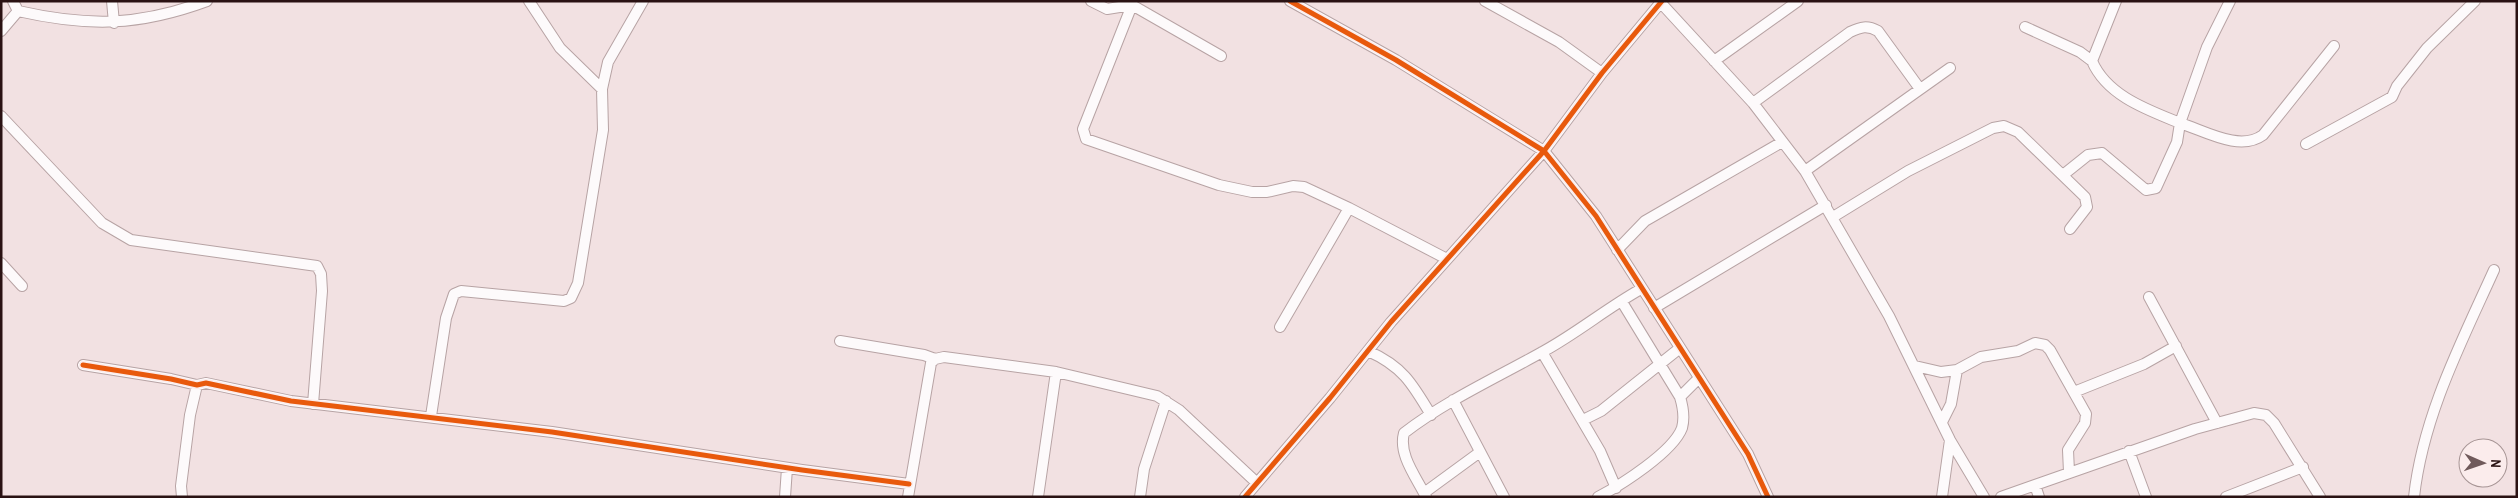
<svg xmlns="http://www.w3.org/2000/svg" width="2518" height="498" font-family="'Archivo Narrow',sans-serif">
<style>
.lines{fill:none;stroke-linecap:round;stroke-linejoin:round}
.minor-casing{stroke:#b7a3a4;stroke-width:12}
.minor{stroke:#fdfafb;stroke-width:10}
.cycleway-casing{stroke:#fbecec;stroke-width:8}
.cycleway{stroke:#e8590c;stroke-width:5}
</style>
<rect width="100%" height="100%" fill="#f2e1e2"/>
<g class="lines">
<g class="minor-casing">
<path id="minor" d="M 13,1 L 18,11 C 89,27 139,26 207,1
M 112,1 L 114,23
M 529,1 L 560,48 L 602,89
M 1091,1 L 1107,9 L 1132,5 L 1221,56
M 1290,1 L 1396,60 L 1544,151 L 1596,216 L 1748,454 L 1768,497
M 1485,1 L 1559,42 L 1602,73
M 1661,3 L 1753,103 L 1805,171 L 1889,316 L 1950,440 L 1984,497
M 1132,5 L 1083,129 L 1086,139 L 1219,185 L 1252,192 L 1267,192 L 1293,186 L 1304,187 L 1349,208 L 1447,259
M 2025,27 L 2080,52 L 2092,61 L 2116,1
M 1,31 L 18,11
M 1714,61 L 1798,1
M 2092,61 C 2107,96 2148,110 2180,123 L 2207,47 L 2230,1
M 1753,103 L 1850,32 C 1861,27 1867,25 1878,31 L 1920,89
M 1,116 L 102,223 L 131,240 L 317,266 L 321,274 L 322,291 L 313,404
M 2306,144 L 2392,97 L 2397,86 L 2427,48 L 2475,1
M 1805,171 L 1950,68
M 2063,175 L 2088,155 L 2102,153 L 2146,190 L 2156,188 L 2177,142 L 2180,123 C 2205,131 2240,152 2263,135 L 2334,46
M 1833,217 L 1908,171 L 1993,128 L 2004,126 L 2018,132 L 2085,197 L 2087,207 L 2070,229
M 1617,250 L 1645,221 L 1782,142
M 1,263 L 22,286
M 2149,297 L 2217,423
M 1622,302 L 1680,397
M 1654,308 L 1826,205
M 1280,327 L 1349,208
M 840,341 L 924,355 L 935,359 L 944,357 L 1056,372 L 1157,396 L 1179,410 L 1257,483
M 1368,351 C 1402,366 1412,383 1431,415
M 1542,352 L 1600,451 L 1616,488
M 83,365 L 171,379 L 197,385 L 206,383 L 291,401 L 552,432 L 802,470 L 909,484
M 1915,366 L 1941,372 L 1957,370 L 1981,357 L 2018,351 L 2035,343 L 2045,345 L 2050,350 L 2086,414 L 2085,423 L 2068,450 L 2069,472
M 2074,392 L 2144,364 L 2176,346
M 1453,400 L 1504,497
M 431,416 L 446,318 L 454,294 L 461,291 L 564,301 L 571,298 L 578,283 L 603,130 L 602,89 L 608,62 L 643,1
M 1583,420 L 1601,411 L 1680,348
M 1942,422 L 1951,404 L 1957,370
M 2129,451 L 2146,497
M 2035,485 L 2195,429 L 2254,413 L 2266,415 L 2274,423 L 2320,497
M 1424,493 L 1480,452
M 182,497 L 181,486 L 190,415 L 197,385
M 785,497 L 787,468
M 908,497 L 931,363 L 935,359
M 1038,497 L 1056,372
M 1140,497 L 1144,469 L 1166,401
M 1245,497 L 1330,398 L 1391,322 L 1544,151 L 1602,73 L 1662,1
M 1426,497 C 1417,478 1398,455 1404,433 C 1447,400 1496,378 1544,351 C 1577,333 1607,308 1641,289
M 1598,497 C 1621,485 1673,452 1682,428 C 1685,417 1683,407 1680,397 L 1699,378
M 1942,497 L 1950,440
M 2001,497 L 2035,485 L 2039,497
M 2226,497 L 2303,467
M 2414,497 C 2423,416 2461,343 2494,270"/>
</g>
<use href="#minor" class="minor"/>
<g class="cycleway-casing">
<path id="cycleway" d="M 1290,1 L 1396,60 L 1544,151 L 1596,216 L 1748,454 L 1768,497
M 83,365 L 171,379 L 197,385 L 206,383 L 291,401 L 552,432 L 802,470 L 909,484
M 1245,497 L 1330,398 L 1391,322 L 1544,151 L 1602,73 L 1662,1"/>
</g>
<use href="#cycleway" class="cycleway"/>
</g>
<rect width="2518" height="498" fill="none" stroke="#2a1213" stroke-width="5"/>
<g transform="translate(2483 463) rotate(92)"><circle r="24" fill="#fbecec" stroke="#a79595"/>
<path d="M0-4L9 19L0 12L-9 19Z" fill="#705a5b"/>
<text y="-8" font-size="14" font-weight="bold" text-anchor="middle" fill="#2a1213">N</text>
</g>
</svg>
